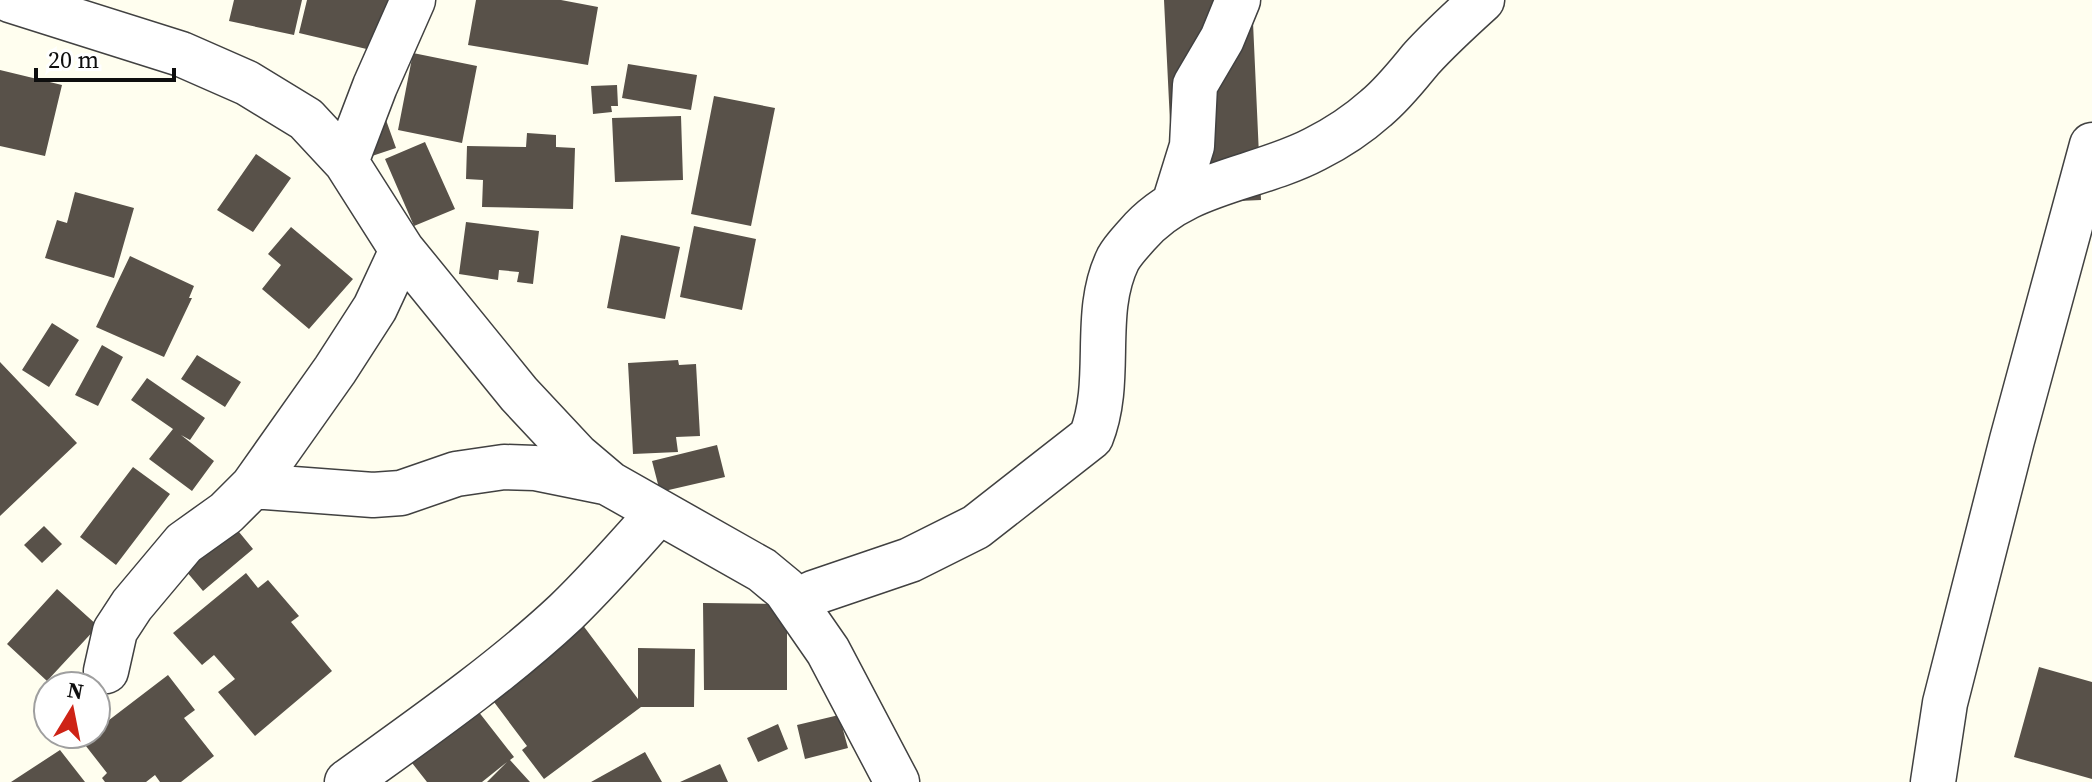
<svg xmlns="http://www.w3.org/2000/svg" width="2092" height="782" font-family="'Source Serif 4',serif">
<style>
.building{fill:#585149}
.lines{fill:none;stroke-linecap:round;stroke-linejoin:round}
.street-casing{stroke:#414141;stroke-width:47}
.street{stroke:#fff;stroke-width:44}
</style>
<rect width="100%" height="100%" fill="#fffeef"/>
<path class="building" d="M 234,0 L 302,0 L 294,35 L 229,21 Z
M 307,0 L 388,0 L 375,51 L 299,33 Z
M 476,0 L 561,0 L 598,7 L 588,65 L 468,45 Z
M 1164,0 L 1252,0 L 1261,200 L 1174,204 Z
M 413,53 L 477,66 L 462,143 L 398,130 Z
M 628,64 L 697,75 L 691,110 L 622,98 Z
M 0,70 L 62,85 L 45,156 L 0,146 Z
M 617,85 L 618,106 L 611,106 L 612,112 L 593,114 L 591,86 Z
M 714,96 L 775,108 L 751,226 L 691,214 Z
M 681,116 L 683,180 L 615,182 L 612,118 Z
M 386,120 L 396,148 L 372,156 L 362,128 Z
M 527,133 L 556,135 L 556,147 L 575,148 L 573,209 L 482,207 L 483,180 L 466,179 L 467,146 L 526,147 Z
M 425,142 L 455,209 L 414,226 L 385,159 Z
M 256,154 L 291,178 L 253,232 L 217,210 Z
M 75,192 L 134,208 L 114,278 L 45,258 L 57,220 L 67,223 Z
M 466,222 L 539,231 L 533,284 L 517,282 L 519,272 L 499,270 L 498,280 L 459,274 Z
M 694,226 L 756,239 L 742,310 L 680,297 Z
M 291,227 L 353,279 L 309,329 L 262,289 L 281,265 L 268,254 Z
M 621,235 L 680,247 L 665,319 L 607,308 Z
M 130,256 L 194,286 L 189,298 L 192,298 L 164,357 L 96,327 Z
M 52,323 L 79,340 L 49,387 L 22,370 Z
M 102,345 L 123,357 L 98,406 L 75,395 Z
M 197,355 L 241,382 L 225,407 L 181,379 Z
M 678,360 L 679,365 L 696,364 L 700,436 L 676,437 L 678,452 L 633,454 L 628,363 Z
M 0,362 L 77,443 L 0,516 Z
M 147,378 L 205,418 L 190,440 L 181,435 L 214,461 L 192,491 L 149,459 L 173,429 L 131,400 Z
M 717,445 L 725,477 L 660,492 L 652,461 Z
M 133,467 L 170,494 L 116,565 L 80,537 Z
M 230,521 L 253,549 L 203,591 L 180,564 Z
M 44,526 L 62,544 L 42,563 L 24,545 Z
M 246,573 L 258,588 L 268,580 L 299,616 L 291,622 L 332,671 L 255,736 L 218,692 L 235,679 L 214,655 L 202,665 L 173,633 Z
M 57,589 L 98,626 L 47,681 L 7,644 Z
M 703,603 L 787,604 L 787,690 L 704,690 Z
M 582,624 L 638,699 L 638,648 L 695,649 L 694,707 L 641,707 L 544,779 L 522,750 L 527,746 L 488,694 Z
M 2039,667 L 2092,682 L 2092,779 L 2014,757 Z
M 168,675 L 195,710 L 184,718 L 214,756 L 181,782 L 160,782 L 155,775 L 146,782 L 105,782 L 102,778 L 107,773 L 82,741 L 91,734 L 96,734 L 96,730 Z
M 471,702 L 514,757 L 510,760 L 530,782 L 487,782 L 507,762 L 482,782 L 427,782 L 405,754 Z
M 839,715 L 848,748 L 805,759 L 797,725 Z
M 778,724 L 788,749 L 758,762 L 747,738 Z
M 60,750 L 85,782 L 11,782 Z
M 645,752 L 662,782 L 591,782 Z
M 720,764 L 728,782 L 680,782 Z"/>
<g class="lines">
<g class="street-casing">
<path id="street" d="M 10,0 L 181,54 L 247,83 L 306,119 L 346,162 L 402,250 L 519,394 L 577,456 L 610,484 L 762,570 L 785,589 L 828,651 L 897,782
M 346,162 L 375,86 L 413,0
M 1174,204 L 1192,146 L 1195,85 L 1222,39 L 1238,0
M 253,486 L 373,495 L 401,493 L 456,474 L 504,467 L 535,468 L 609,483
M 813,593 L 910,560 L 976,527 L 1091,437 C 1114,380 1091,314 1118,259 C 1123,250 1130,243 1137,235 C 1183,181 1256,180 1315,149 C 1337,138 1358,124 1376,108 C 1393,94 1407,76 1421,59 C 1440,38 1461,19 1482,0
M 106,671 L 115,631 L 132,605 L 184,543 L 226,513 L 253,486 L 335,370 L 375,308 L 402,250
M 347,782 C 419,730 501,673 566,612 C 598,581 628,547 658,513
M 1933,782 L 1945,703 L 2012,440 L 2092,145"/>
</g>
<use href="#street" class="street"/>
</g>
<g transform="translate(72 710) rotate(10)"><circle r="38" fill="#ffffff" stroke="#9f9f9f" stroke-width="2"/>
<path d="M0-6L14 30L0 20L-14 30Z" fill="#ce2316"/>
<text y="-12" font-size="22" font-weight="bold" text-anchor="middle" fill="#0e0e0e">N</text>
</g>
<path d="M36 68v12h138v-12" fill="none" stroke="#0e0e0e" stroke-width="4"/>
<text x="48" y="68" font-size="24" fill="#0e0e0e" stroke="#ffffff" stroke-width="6" paint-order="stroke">20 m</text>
</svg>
